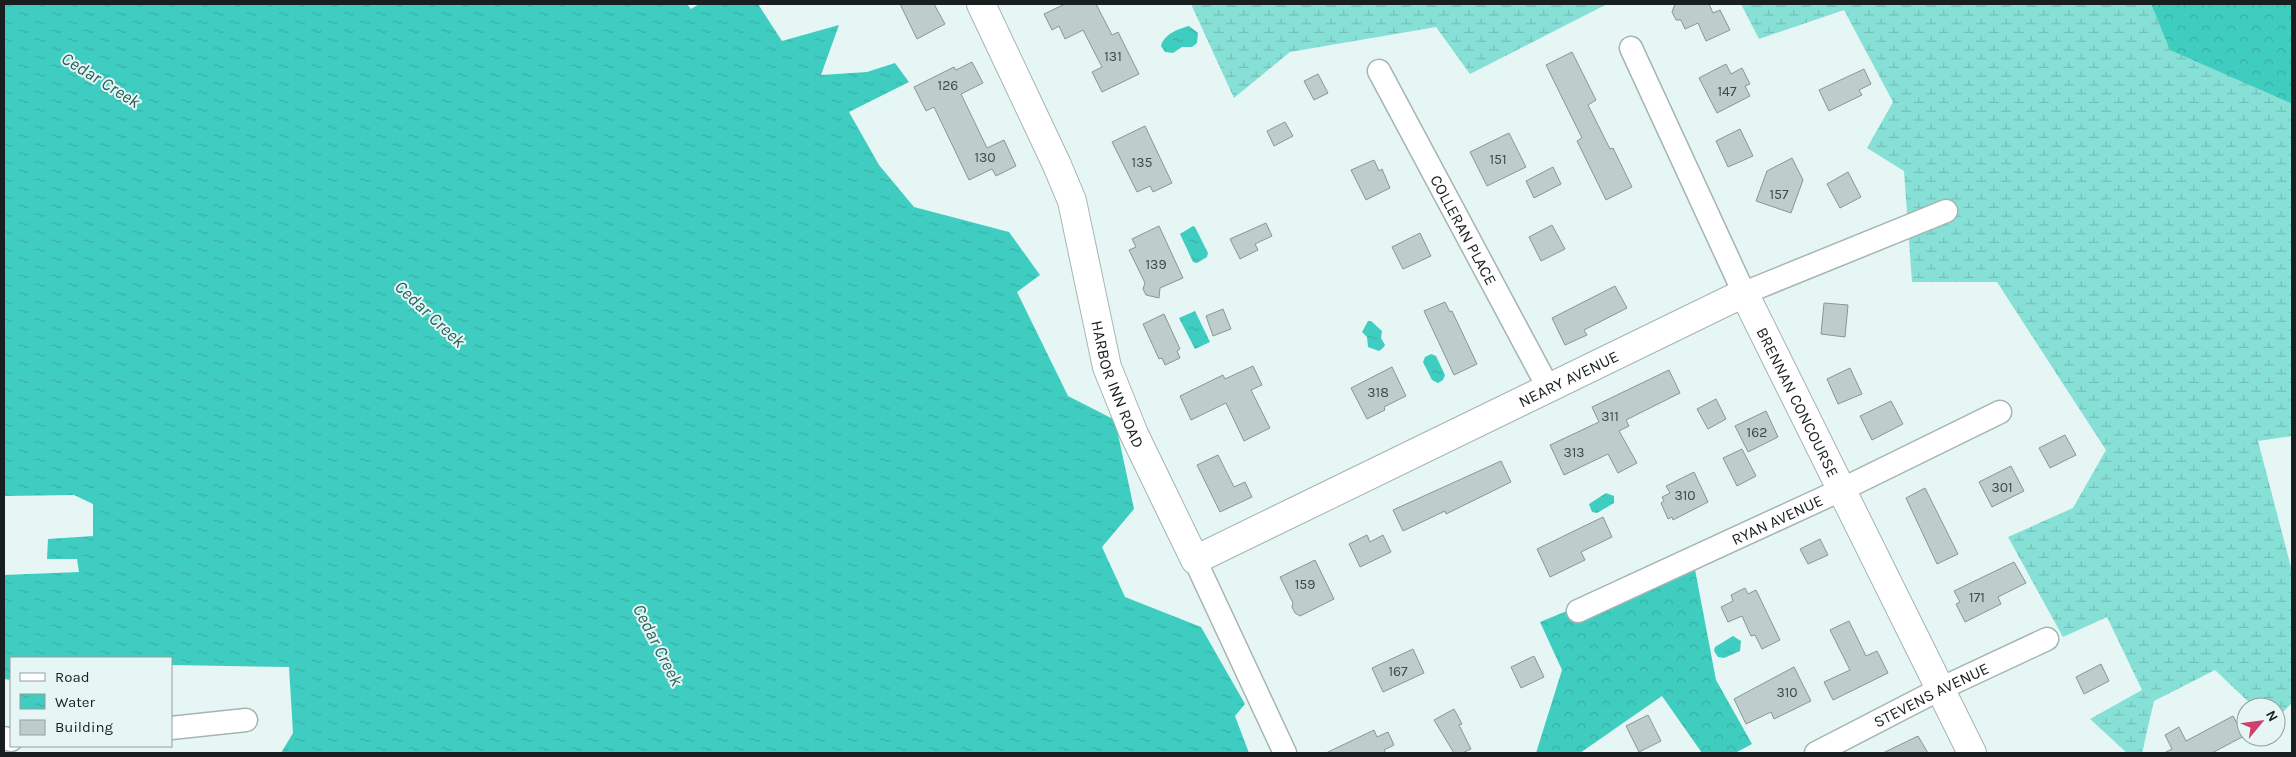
<svg xmlns="http://www.w3.org/2000/svg" width="2296" height="757" font-family="Karla,sans-serif">
<style>
.forest{fill:url(#forest-crowns)}
.wetland{fill:url(#wetland-marsh)}
.water{fill:url(#water-ripples)}
.building{fill:#bdcdcb;stroke:#889795}
.lines{fill:none;stroke-linecap:round;stroke-linejoin:round}
.street-casing{stroke:#a5b5b2;stroke-width:25}
.secondary-casing{stroke:#a5b5b2;stroke-width:30}
.street{stroke:#fff;stroke-width:22}
.secondary{stroke:#fff;stroke-width:28}
.labels{text-anchor:middle;dominant-baseline:central;stroke-width:4;stroke-linejoin:round;paint-order:stroke}
.number-label{font-size:14px;fill:#424a49}
.street-label{font-size:16px;fill:#191f1e;stroke:#e5f6f4}
.water-label{font-size:18px;font-style:italic;fill:#2a625c;stroke:#e5f6f4}
</style>
<defs>
<pattern id="forest-crowns" width="20" height="18" patternUnits="userSpaceOnUse" patternTransform="scale(1.25)"><rect width="20" height="18" fill="#3fcdc0"/><path d="M2 6a3 3 0 1 1 6 0M12 15a3 3 0 1 1 6 0" fill="none" stroke="#37b0a5"/></pattern>
<pattern id="wetland-marsh" width="20" height="14" patternUnits="userSpaceOnUse" patternTransform="scale(1.25)"><rect width="20" height="14" fill="#86e0d6"/><path d="M1 5h8M5 5V1M11 12h8M15 12V8" fill="none" stroke="#73c0b7"/></pattern>
<pattern id="water-ripples" width="26" height="14" patternUnits="userSpaceOnUse" patternTransform="scale(1.25)"><rect width="26" height="14" fill="#40cdc1"/><path d="M2 4q2-2 4 0t4 0M15 11q2-2 4 0t4 0" fill="none" stroke="#38b0a5"/></pattern>
</defs>
<rect width="100%" height="100%" fill="#e5f6f4"/>
<path class="forest" d="M 2151,4 L 2292,4 L 2292,104 L 2169,50 Z
M 1693,559 L 1716,680 L 1752,744 L 1735,753 L 1702,753 L 1662,696 L 1580,753 L 1536,753 L 1562,670 L 1540,622 Z"/>
<path class="wetland" d="M 1191,4 L 1607,4 L 1470,74 L 1436,27 L 1290,52 L 1234,98 Z
M 1741,4 L 2151,4 L 2170,50 L 2292,104 L 2292,436 L 2258,441 L 2292,571 L 2292,703 L 2276,719 L 2276,707 L 2254,707 L 2215,670 L 2154,701 L 2142,753 L 2127,753 L 2090,719 L 2142,690 L 2107,617 L 2063,637 L 2008,537 L 2073,508 L 2106,450 L 1997,282 L 1912,282 L 1904,171 L 1867,148 L 1893,102 L 1844,10 L 1759,39 Z"/>
<path class="water" d="M 4,4 L 687,4 L 691,9 L 699,4 L 758,4 L 782,41 L 839,25 L 821,75 L 867,72 L 895,63 L 909,82 L 849,112 L 879,165 L 914,207 L 1009,232 L 1040,275 L 1017,292 L 1068,396 L 1115,420 L 1134,509 L 1102,547 L 1125,597 L 1201,627 L 1245,704 L 1235,716 L 1249,753 L 281,753 L 293,733 L 289,667 L 171,665 L 171,658 L 11,658 L 11,680 L 4,679 L 4,575 L 79,572 L 77,559 L 47,559 L 48,539 L 93,536 L 93,504 L 74,495 L 4,496 Z
M 1189,26 L 1198,33 L 1197,43 L 1192,47 L 1182,47 L 1173,53 L 1165,52 L 1161,46 C 1164,34 1178,29 1189,26 Z
M 1193,226 L 1195,227 L 1208,253 L 1207,257 L 1197,263 L 1193,262 L 1180,234 Z
M 1195,311 L 1210,342 L 1195,349 L 1179,318 Z
M 1368,321 L 1371,321 L 1382,331 L 1381,338 L 1385,345 L 1383,348 L 1379,351 L 1368,347 L 1367,337 L 1362,332 Z
M 1431,354 L 1436,356 L 1445,375 L 1443,380 L 1438,383 L 1432,380 L 1423,362 L 1425,357 Z
M 1606,493 L 1614,496 L 1614,503 L 1597,513 L 1592,512 L 1589,504 Z
M 1733,636 L 1741,641 L 1740,651 L 1724,658 L 1718,657 L 1714,651 L 1715,647 Z"/>
<path class="building" d="M 900,4 L 934,4 L 945,24 L 917,39 Z
M 1065,4 L 1096,4 L 1112,35 L 1118,32 L 1139,74 L 1102,92 L 1092,72 L 1102,67 L 1083,30 L 1065,39 L 1059,26 L 1052,30 L 1044,14 Z
M 1675,4 L 1709,4 L 1713,13 L 1720,10 L 1730,30 L 1706,41 L 1698,23 L 1685,29 L 1681,20 L 1676,20 L 1672,12 Z
M 1572,52 L 1596,100 L 1588,105 L 1610,149 L 1613,148 L 1632,187 L 1606,200 L 1577,141 L 1582,138 L 1546,65 Z
M 972,62 L 983,83 L 961,94 L 987,148 L 1004,140 L 1016,166 L 996,176 L 992,169 L 969,180 L 934,107 L 926,111 L 914,87 L 954,67 L 956,70 Z
M 1726,64 L 1731,74 L 1742,68 L 1750,84 L 1745,86 L 1750,96 L 1717,113 L 1699,78 Z
M 1864,69 L 1871,84 L 1859,90 L 1862,95 L 1829,111 L 1819,90 Z
M 1318,74 L 1328,93 L 1314,100 L 1304,81 Z
M 1285,122 L 1293,136 L 1274,146 L 1267,131 Z
M 1145,126 L 1172,183 L 1153,192 L 1150,186 L 1137,192 L 1112,142 Z
M 1740,129 L 1753,156 L 1728,167 L 1716,141 Z
M 1509,133 L 1526,167 L 1487,186 L 1470,152 Z
M 1792,158 L 1803,180 L 1791,213 L 1756,201 L 1767,171 Z
M 1374,160 L 1379,171 L 1382,169 L 1390,188 L 1366,200 L 1351,170 Z
M 1553,167 L 1561,184 L 1534,198 L 1526,181 Z
M 1848,172 L 1861,197 L 1840,208 L 1827,184 Z
M 1266,223 L 1272,236 L 1255,244 L 1258,250 L 1240,259 L 1230,239 Z
M 1552,225 L 1565,249 L 1541,261 L 1529,237 Z
M 1159,226 L 1183,278 L 1160,288 L 1159,298 L 1146,295 L 1143,289 L 1145,283 L 1129,250 L 1136,247 L 1132,239 Z
M 1420,233 L 1431,256 L 1403,269 L 1392,247 Z
M 1615,286 L 1627,308 L 1584,330 L 1587,335 L 1565,345 L 1552,318 Z
M 1445,302 L 1450,312 L 1452,311 L 1477,364 L 1454,375 L 1424,311 Z
M 1824,303 L 1848,305 L 1845,337 L 1821,334 Z
M 1223,309 L 1231,329 L 1213,336 L 1206,316 Z
M 1164,314 L 1180,349 L 1177,351 L 1180,358 L 1165,365 L 1162,358 L 1159,359 L 1143,324 Z
M 1253,366 L 1262,385 L 1251,390 L 1270,428 L 1244,441 L 1226,403 L 1191,420 L 1180,396 L 1223,375 L 1225,379 Z
M 1392,367 L 1406,396 L 1384,407 L 1385,410 L 1367,419 L 1351,388 Z
M 1850,368 L 1862,394 L 1838,404 L 1827,379 Z
M 1669,370 L 1680,393 L 1626,420 L 1629,426 L 1619,431 L 1637,463 L 1618,473 L 1608,454 L 1564,475 L 1550,445 L 1599,422 L 1592,407 Z
M 1716,399 L 1726,419 L 1708,429 L 1697,409 Z
M 1891,401 L 1903,424 L 1872,440 L 1860,416 Z
M 1766,411 L 1778,437 L 1748,452 L 1735,426 Z
M 2065,435 L 2076,455 L 2050,468 L 2039,448 Z
M 1742,449 L 1756,476 L 1737,486 L 1723,458 Z
M 1218,455 L 1234,487 L 1245,482 L 1252,497 L 1220,512 L 1197,465 Z
M 1501,461 L 1511,482 L 1446,514 L 1445,511 L 1403,531 L 1393,510 Z
M 2011,466 L 2024,491 L 1992,507 L 1979,482 Z
M 1694,472 L 1708,502 L 1673,520 L 1672,517 L 1668,519 L 1661,503 L 1664,501 L 1662,497 L 1670,493 L 1666,486 Z
M 1925,488 L 1958,554 L 1937,564 L 1906,498 Z
M 1603,517 L 1612,537 L 1581,552 L 1585,560 L 1550,577 L 1537,549 Z
M 1367,535 L 1370,542 L 1383,535 L 1391,552 L 1360,567 L 1349,544 Z
M 1820,539 L 1828,555 L 1808,564 L 1800,549 Z
M 1315,560 L 1334,599 L 1300,616 L 1295,613 L 1292,607 L 1293,603 L 1280,577 Z
M 2014,562 L 2026,583 L 1998,597 L 2001,604 L 1965,622 L 1956,604 L 1960,602 L 1954,591 Z
M 1745,588 L 1748,594 L 1756,590 L 1780,640 L 1762,649 L 1755,635 L 1751,636 L 1742,616 L 1728,622 L 1721,607 L 1733,601 L 1731,595 Z
M 1849,621 L 1866,656 L 1877,651 L 1888,673 L 1833,700 L 1824,682 L 1850,670 L 1830,630 Z
M 1413,649 L 1424,673 L 1383,692 L 1372,668 Z
M 1534,656 L 1544,677 L 1521,688 L 1511,667 Z
M 2101,664 L 2109,681 L 2084,694 L 2076,677 Z
M 1794,667 L 1811,701 L 1774,719 L 1771,712 L 1746,724 L 1734,699 Z
M 1454,709 L 1462,724 L 1459,725 L 1471,749 L 1462,753 L 1454,753 L 1434,720 Z
M 1648,715 L 1661,741 L 1639,752 L 1626,726 Z
M 2233,716 L 2244,736 L 2212,753 L 2164,753 L 2172,749 L 2165,735 L 2179,727 L 2186,741 Z
M 1374,730 L 1377,737 L 1388,732 L 1394,745 L 1384,750 L 1386,753 L 1326,753 Z
M 1918,736 L 1928,753 L 1883,753 Z"/>
<g class="lines">
<g class="street-casing">
<g id="street">
<path d="M 1631,48 L 1744,293 L 1946,211"/>
<path id="s1" d="M 1379,71 L 1549,389"/>
<path d="M 1195,560 L 1285,753"/>
<path id="s2" d="M 1578,611 L 1843,489 L 2000,412"/>
<path d="M 171,728 L 246,720"/>
<path d="M 4,738 L 11,740"/>
<path id="s3" d="M 1816,753 L 1940,689 L 2047,639"/>
</g>
</g>
<g class="secondary-casing">
<g id="secondary">
<path id="s4" d="M 981,4 L 1057,165 L 1072,201 L 1107,367 L 1134,434 L 1195,560 L 1744,293 L 1972,753"/>
</g>
</g>
<use href="#street" class="street"/>
<use href="#secondary" class="secondary"/>
</g>
<g class="labels">
<g class="number-label">
<text x="1113" y="56">131</text>
<text x="948" y="85">126</text>
<text x="1727" y="91">147</text>
<text x="985" y="157">130</text>
<text x="1498" y="159">151</text>
<text x="1142" y="162">135</text>
<text x="1779" y="194">157</text>
<text x="1156" y="264">139</text>
<text x="1378" y="392">318</text>
<text x="1610" y="416">311</text>
<text x="1757" y="432">162</text>
<text x="1574" y="452">313</text>
<text x="2002" y="487">301</text>
<text x="1685" y="495">310</text>
<text x="1305" y="584">159</text>
<text x="1977" y="597">171</text>
<text x="1398" y="671">167</text>
<text x="1787" y="692">310</text>
</g>
<g class="street-label">
<text stroke="none"><textPath href="#s1" startOffset="180">COLLERAN PLACE</textPath></text>
<text stroke="none"><textPath href="#s4" startOffset="1014">NEARY AVENUE</textPath></text>
<text stroke="none"><textPath href="#s4" startOffset="406">HARBOR INN ROAD</textPath></text>
<text stroke="none"><textPath href="#s4" startOffset="1331">BRENNAN CONCOURSE</textPath></text>
<text stroke="none"><textPath href="#s2" startOffset="219">RYAN AVENUE</textPath></text>
<text stroke="none"><textPath href="#s3" startOffset="129">STEVENS AVENUE</textPath></text>
</g>
<g class="water-label">
<text transform="translate(101 80) rotate(32)">Cedar Creek</text>
<text transform="translate(430 314) rotate(43)">Cedar Creek</text>
<text transform="translate(658 645) rotate(63)">Cedar Creek</text>
</g>
</g>
<rect width="2296" height="757" fill="none" stroke="#191f1e" stroke-width="10"/>
<rect x="10" y="657" width="162" height="90" fill="#e5f6f4" stroke="#93a09e"/>
<rect x="20" y="673" width="25" height="8" fill="#ffffff" stroke="#93a09e"/>
<text x="55" y="682" font-size="15" fill="#191f1e">Road</text>
<rect x="20" y="694" width="25" height="15" fill="url(#water-ripples)" stroke="#93a09e"/>
<text x="55" y="707" font-size="15" fill="#191f1e">Water</text>
<rect x="20" y="720" width="25" height="15" fill="#bdcdcb" stroke="#93a09e"/>
<text x="55" y="732" font-size="15" fill="#191f1e">Building</text>
<g transform="translate(2261 722) rotate(61)"><circle r="24" fill="#e5f6f4" stroke="#93a09e"/>
<path d="M0-4L9 19L0 12L-9 19Z" fill="#cf416c"/>
<text y="-8" font-size="14" font-weight="bold" text-anchor="middle" fill="#191f1e">N</text>
</g>
</svg>
